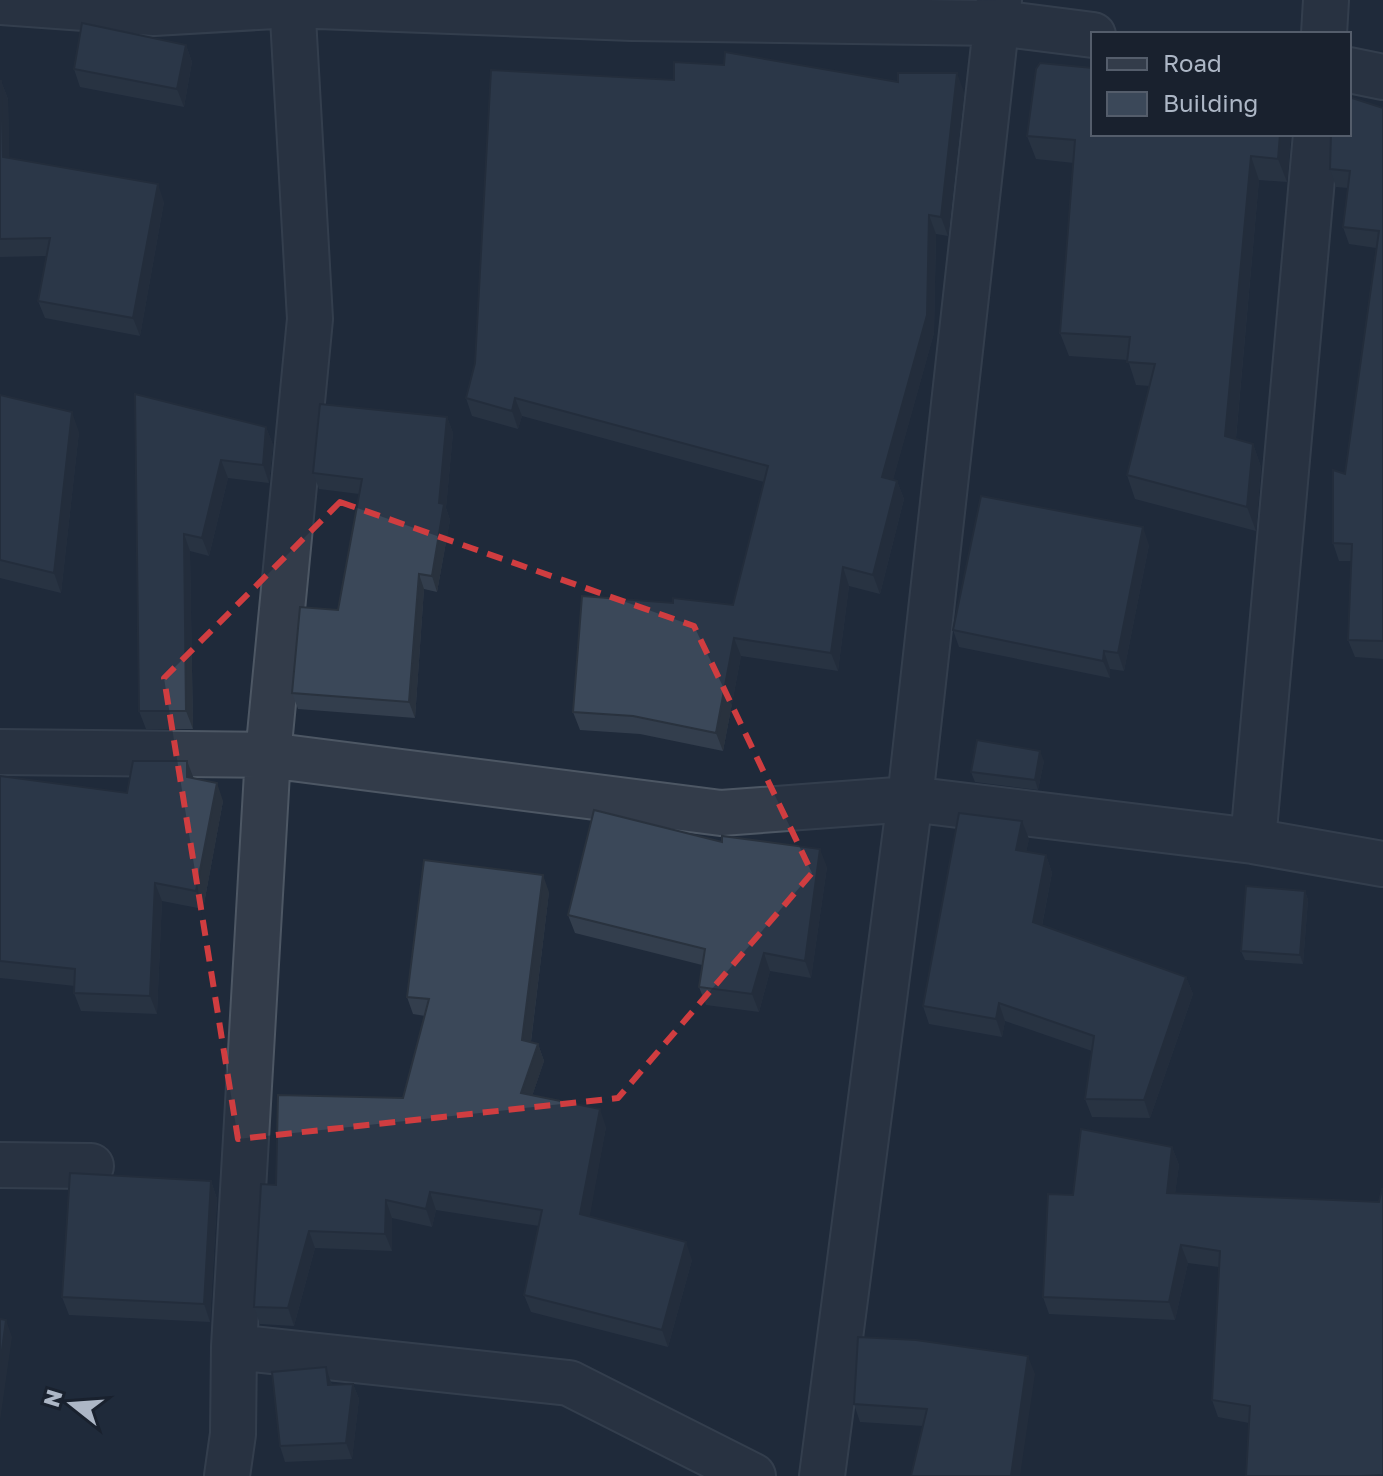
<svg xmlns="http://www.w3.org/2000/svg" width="1383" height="1476" font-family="'Golos Text',sans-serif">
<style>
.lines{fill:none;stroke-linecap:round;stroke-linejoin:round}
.minor-casing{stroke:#4d5764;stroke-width:48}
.minor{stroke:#333c4a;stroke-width:44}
.wall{fill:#333e4d}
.shaded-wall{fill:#29323e}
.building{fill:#3b4859;stroke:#29323e;stroke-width:2}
.marked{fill:none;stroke:#d03d40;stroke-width:6;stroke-dasharray:16 10;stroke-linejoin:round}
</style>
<rect width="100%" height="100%" fill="#1f2a3a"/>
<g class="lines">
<g class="minor-casing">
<path id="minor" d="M 0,2 L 154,13 L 292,5 L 632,18 L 998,23 L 1093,35
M 1324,34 L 1326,0
M 1349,70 L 1383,77
M 0,752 L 268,755 L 721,813 L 910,799 L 1253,841 L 1383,864
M 1253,841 L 1316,134
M 0,1165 L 91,1166
M 234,1347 L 268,755 L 310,319 L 292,0
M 227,1476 L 233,1434 L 234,1347 L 569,1383 L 753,1476
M 822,1476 L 910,799 L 999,0"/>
</g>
<use href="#minor" class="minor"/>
</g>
<path class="wall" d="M 186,45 L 192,62 L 184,107 L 80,87 L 74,69 Z
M 674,80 L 898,82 L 964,92 L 948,236 L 936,234 L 934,333 L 893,479 L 897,481 L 904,499 L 880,594 L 849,586 L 838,671 L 741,656 L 723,751 L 640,734 L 580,730 L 573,712 L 673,603 L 733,605 L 764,482 L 522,416 L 518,429 L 472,416 L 466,398 Z
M 0,81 L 1,81 L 8,99 L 9,158 L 164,202 L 140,336 L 45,318 L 38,301 L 46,256 L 0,257 Z
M 1383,108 L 1383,659 L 1355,657 L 1348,640 L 1352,561 L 1339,561 L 1333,543 L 1345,474 L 1376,248 L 1349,244 L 1343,227 L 1348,188 L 1336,187 L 1330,169 Z
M 1291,134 L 1287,182 L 1259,180 L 1236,439 L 1253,444 L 1261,467 L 1256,531 L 1135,499 L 1127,475 L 1150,386 L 1136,385 L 1128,360 L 1069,356 L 1060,333 L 1074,163 L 1036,159 L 1027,136 Z
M 135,394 L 266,427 L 273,445 L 269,483 L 228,478 L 209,556 L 190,551 L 193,729 L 146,729 L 139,711 Z
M 0,395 L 79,432 L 61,593 L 0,578 Z
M 447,417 L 453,433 L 446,508 L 450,520 L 437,592 L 424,589 L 415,718 L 298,709 L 292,693 L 338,610 L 359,494 L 319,489 L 313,473 Z
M 1149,545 L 1124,671 L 1110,669 L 1110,678 L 959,647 L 953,630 Z
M 1044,761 L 1038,790 L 975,782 L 971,772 Z
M 0,776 L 127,793 L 193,778 L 223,801 L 203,909 L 162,901 L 157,1014 L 81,1011 L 74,993 L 75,986 L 0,978 Z
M 1029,839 L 1026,852 L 1046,855 L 1052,873 L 1042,926 L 1186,977 L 1193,994 L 1150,1118 L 1092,1117 L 1085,1099 L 1092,1051 L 1005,1021 L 1002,1037 L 929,1024 L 923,1006 Z
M 827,867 L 811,978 L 770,971 L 759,1012 L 706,1005 L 699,987 L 702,965 L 575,933 L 568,915 Z
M 1305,891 L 1308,900 L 1303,964 L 1245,960 L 1241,951 Z
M 549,892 L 531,1042 L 538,1044 L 544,1061 L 532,1096 L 606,1127 L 589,1217 L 692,1260 L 668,1347 L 531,1312 L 524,1295 L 539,1226 L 436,1210 L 432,1227 L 392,1218 L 392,1251 L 315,1248 L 294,1326 L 260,1324 L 254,1307 L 276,1185 L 403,1098 L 425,1016 L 413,1014 L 407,997 Z
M 1172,1147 L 1179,1165 L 1175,1193 L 1379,1202 L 1383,1189 L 1383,1476 L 1246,1476 L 1249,1423 L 1218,1417 L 1212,1400 L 1219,1267 L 1188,1263 L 1175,1320 L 1049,1314 L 1043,1297 L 1073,1195 Z
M 211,1181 L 217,1199 L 210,1322 L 69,1315 L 62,1297 Z
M 326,1367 L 332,1385 L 353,1384 L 359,1399 L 352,1459 L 285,1462 L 280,1446 Z
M 1035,1374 L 923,1426 L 860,1422 L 854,1404 Z"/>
<path class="shaded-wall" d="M 186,45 L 192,62 L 184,107 L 177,89 Z
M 957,73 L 964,92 L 948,236 L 941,217 Z
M 1,81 L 8,99 L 10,175 L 3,157 Z
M 1280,134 L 1291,134 L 1287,182 L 1278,159 Z
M 1251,156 L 1259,180 L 1234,459 L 1225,436 Z
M 158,184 L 164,202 L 140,336 L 133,318 Z
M 929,215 L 936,234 L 934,333 L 889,495 L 882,477 Z
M 515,398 L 522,416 L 518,429 L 512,411 Z
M 72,412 L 79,432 L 61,593 L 54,573 Z
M 447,417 L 453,433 L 446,508 L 450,520 L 437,592 L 432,576 Z
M 266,427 L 273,445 L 269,483 L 263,465 Z
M 1253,444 L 1261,467 L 1256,531 L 1247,507 Z
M 221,460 L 228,478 L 209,556 L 202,538 Z
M 897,481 L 904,499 L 880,594 L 873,575 Z
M 1143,527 L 1149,545 L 1124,671 L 1118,653 Z
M 184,534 L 190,551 L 193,729 L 186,711 Z
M 843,567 L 849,586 L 838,671 L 831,653 Z
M 419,574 L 424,589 L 415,718 L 409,702 Z
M 734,638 L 741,656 L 723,751 L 716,733 Z
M 1104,651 L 1110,669 L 1110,678 L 1103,661 Z
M 1040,751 L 1044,761 L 1038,790 L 1035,780 Z
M 187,761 L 194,779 L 187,777 Z
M 217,783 L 223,801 L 203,909 L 196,891 Z
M 1022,821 L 1029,839 L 1023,868 L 1016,850 Z
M 820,849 L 827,867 L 811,978 L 805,961 Z
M 1046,855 L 1052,873 L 1039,940 L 1033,922 Z
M 543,875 L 549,892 L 529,1057 L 522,1040 Z
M 155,883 L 162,901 L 157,1014 L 150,996 Z
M 1305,891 L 1308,900 L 1303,964 L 1300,955 Z
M 764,953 L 770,971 L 759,1012 L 752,994 Z
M 1186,977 L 1193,994 L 1150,1118 L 1144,1100 Z
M 999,1003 L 1005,1021 L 1002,1037 L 996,1019 Z
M 538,1044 L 544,1061 L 527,1111 L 521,1093 Z
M 600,1109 L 606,1127 L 587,1232 L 580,1214 Z
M 1172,1147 L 1179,1165 L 1173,1210 L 1167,1193 Z
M 211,1181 L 217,1199 L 210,1322 L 204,1304 Z
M 430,1192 L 436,1210 L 432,1227 L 426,1209 Z
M 386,1200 L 392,1218 L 392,1251 L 385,1234 Z
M 309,1231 L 315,1248 L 294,1326 L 288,1308 Z
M 686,1242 L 692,1260 L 668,1347 L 662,1330 Z
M 1181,1245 L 1188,1263 L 1175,1320 L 1169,1302 Z
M 6,1320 L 12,1337 L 0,1421 L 0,1365 Z
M 1028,1356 L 1035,1374 L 1020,1476 L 1011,1476 Z
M 326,1367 L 331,1383 L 333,1400 L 328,1385 Z
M 353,1384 L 359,1399 L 352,1459 L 346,1443 Z"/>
<path class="building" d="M 82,23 L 186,45 L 177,89 L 74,69 Z
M 725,52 L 898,82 L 898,73 L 957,73 L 941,217 L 929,215 L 927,315 L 882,477 L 897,481 L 873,575 L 843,567 L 831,653 L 734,638 L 716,733 L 633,716 L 573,712 L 582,596 L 673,603 L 673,598 L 733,605 L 768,466 L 515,398 L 512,411 L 466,398 L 475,363 L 491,70 L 674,80 L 674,62 L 724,65 Z
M 1040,63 L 1093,68 L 1093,134 L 1280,134 L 1278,159 L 1251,156 L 1225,436 L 1253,444 L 1247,507 L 1127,475 L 1155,364 L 1127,362 L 1130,337 L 1060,333 L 1075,140 L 1027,136 L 1036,69 Z
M 0,81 L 1,81 L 3,157 L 158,184 L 133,318 L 38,301 L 50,238 L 0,239 Z
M 1349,97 L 1383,108 L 1383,641 L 1348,640 L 1352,544 L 1333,543 L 1333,470 L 1345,474 L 1379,231 L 1343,227 L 1350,171 L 1330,169 L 1331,134 L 1349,134 Z
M 135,394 L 266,427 L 263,465 L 221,460 L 202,538 L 184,534 L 186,711 L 139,711 Z
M 0,395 L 72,412 L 54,573 L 0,560 Z
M 320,404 L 447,417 L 439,503 L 444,504 L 432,576 L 419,574 L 409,702 L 292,693 L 300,607 L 338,610 L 362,479 L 313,473 Z
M 981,496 L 1143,527 L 1118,653 L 1104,651 L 1103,661 L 953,630 Z
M 977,740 L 1040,751 L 1035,780 L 971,772 Z
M 133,761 L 187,761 L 187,777 L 217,783 L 196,891 L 155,883 L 150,996 L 74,993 L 75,969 L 0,961 L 0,776 L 127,793 Z
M 594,810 L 722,842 L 722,836 L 820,849 L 805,961 L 764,953 L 752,994 L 699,987 L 705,949 L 568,915 Z
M 959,813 L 1022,821 L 1016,850 L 1046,855 L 1033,922 L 1186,977 L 1144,1100 L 1085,1099 L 1094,1036 L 999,1003 L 996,1019 L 923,1006 Z
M 424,860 L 543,875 L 522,1040 L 538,1044 L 521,1093 L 600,1109 L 580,1214 L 686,1242 L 662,1330 L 524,1295 L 542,1210 L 430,1192 L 426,1209 L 386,1200 L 385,1234 L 309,1231 L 288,1308 L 254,1307 L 261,1184 L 276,1185 L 278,1095 L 403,1098 L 429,999 L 407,997 Z
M 1246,886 L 1305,891 L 1300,955 L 1241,951 Z
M 1081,1129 L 1172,1147 L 1167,1193 L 1379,1202 L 1382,1189 L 1383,1189 L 1383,1475 L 1361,1476 L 1246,1476 L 1250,1406 L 1212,1400 L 1220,1251 L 1181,1245 L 1169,1302 L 1043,1297 L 1048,1194 L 1073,1195 Z
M 70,1173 L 211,1181 L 204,1304 L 62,1297 Z
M 0,1319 L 6,1320 L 0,1365 Z
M 858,1337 L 916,1340 L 1028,1356 L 1011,1476 L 911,1476 L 927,1409 L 854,1404 Z
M 326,1367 L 328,1385 L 353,1384 L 346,1443 L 280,1446 L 272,1372 Z"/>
<path d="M0 0H1383V1476H0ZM 340,502 L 694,626 L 812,873 L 618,1098 L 238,1139 L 164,678 Z" fill="#1f2a3a" fill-opacity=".55" fill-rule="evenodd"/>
<path class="marked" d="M 340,502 L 694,626 L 812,873 L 618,1098 L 238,1139 L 164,678 Z"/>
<rect x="1091" y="32" width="260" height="104" fill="#19212e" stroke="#545d6b" stroke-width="2"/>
<rect x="1107" y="58" width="40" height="12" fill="#333c4a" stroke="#545d6b" stroke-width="2"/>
<text x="1163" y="72" font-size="24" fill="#adb7c6">Road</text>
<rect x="1107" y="92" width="40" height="24" fill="#3b4859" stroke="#545d6b" stroke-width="2"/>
<text x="1163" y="112" font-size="24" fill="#adb7c6">Building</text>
<g transform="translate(72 1404) rotate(287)" stroke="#19212e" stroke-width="6" paint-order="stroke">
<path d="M0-6L14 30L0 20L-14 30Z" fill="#adb7c6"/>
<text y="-12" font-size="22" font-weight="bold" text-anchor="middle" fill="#adb7c6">N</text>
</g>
</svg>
